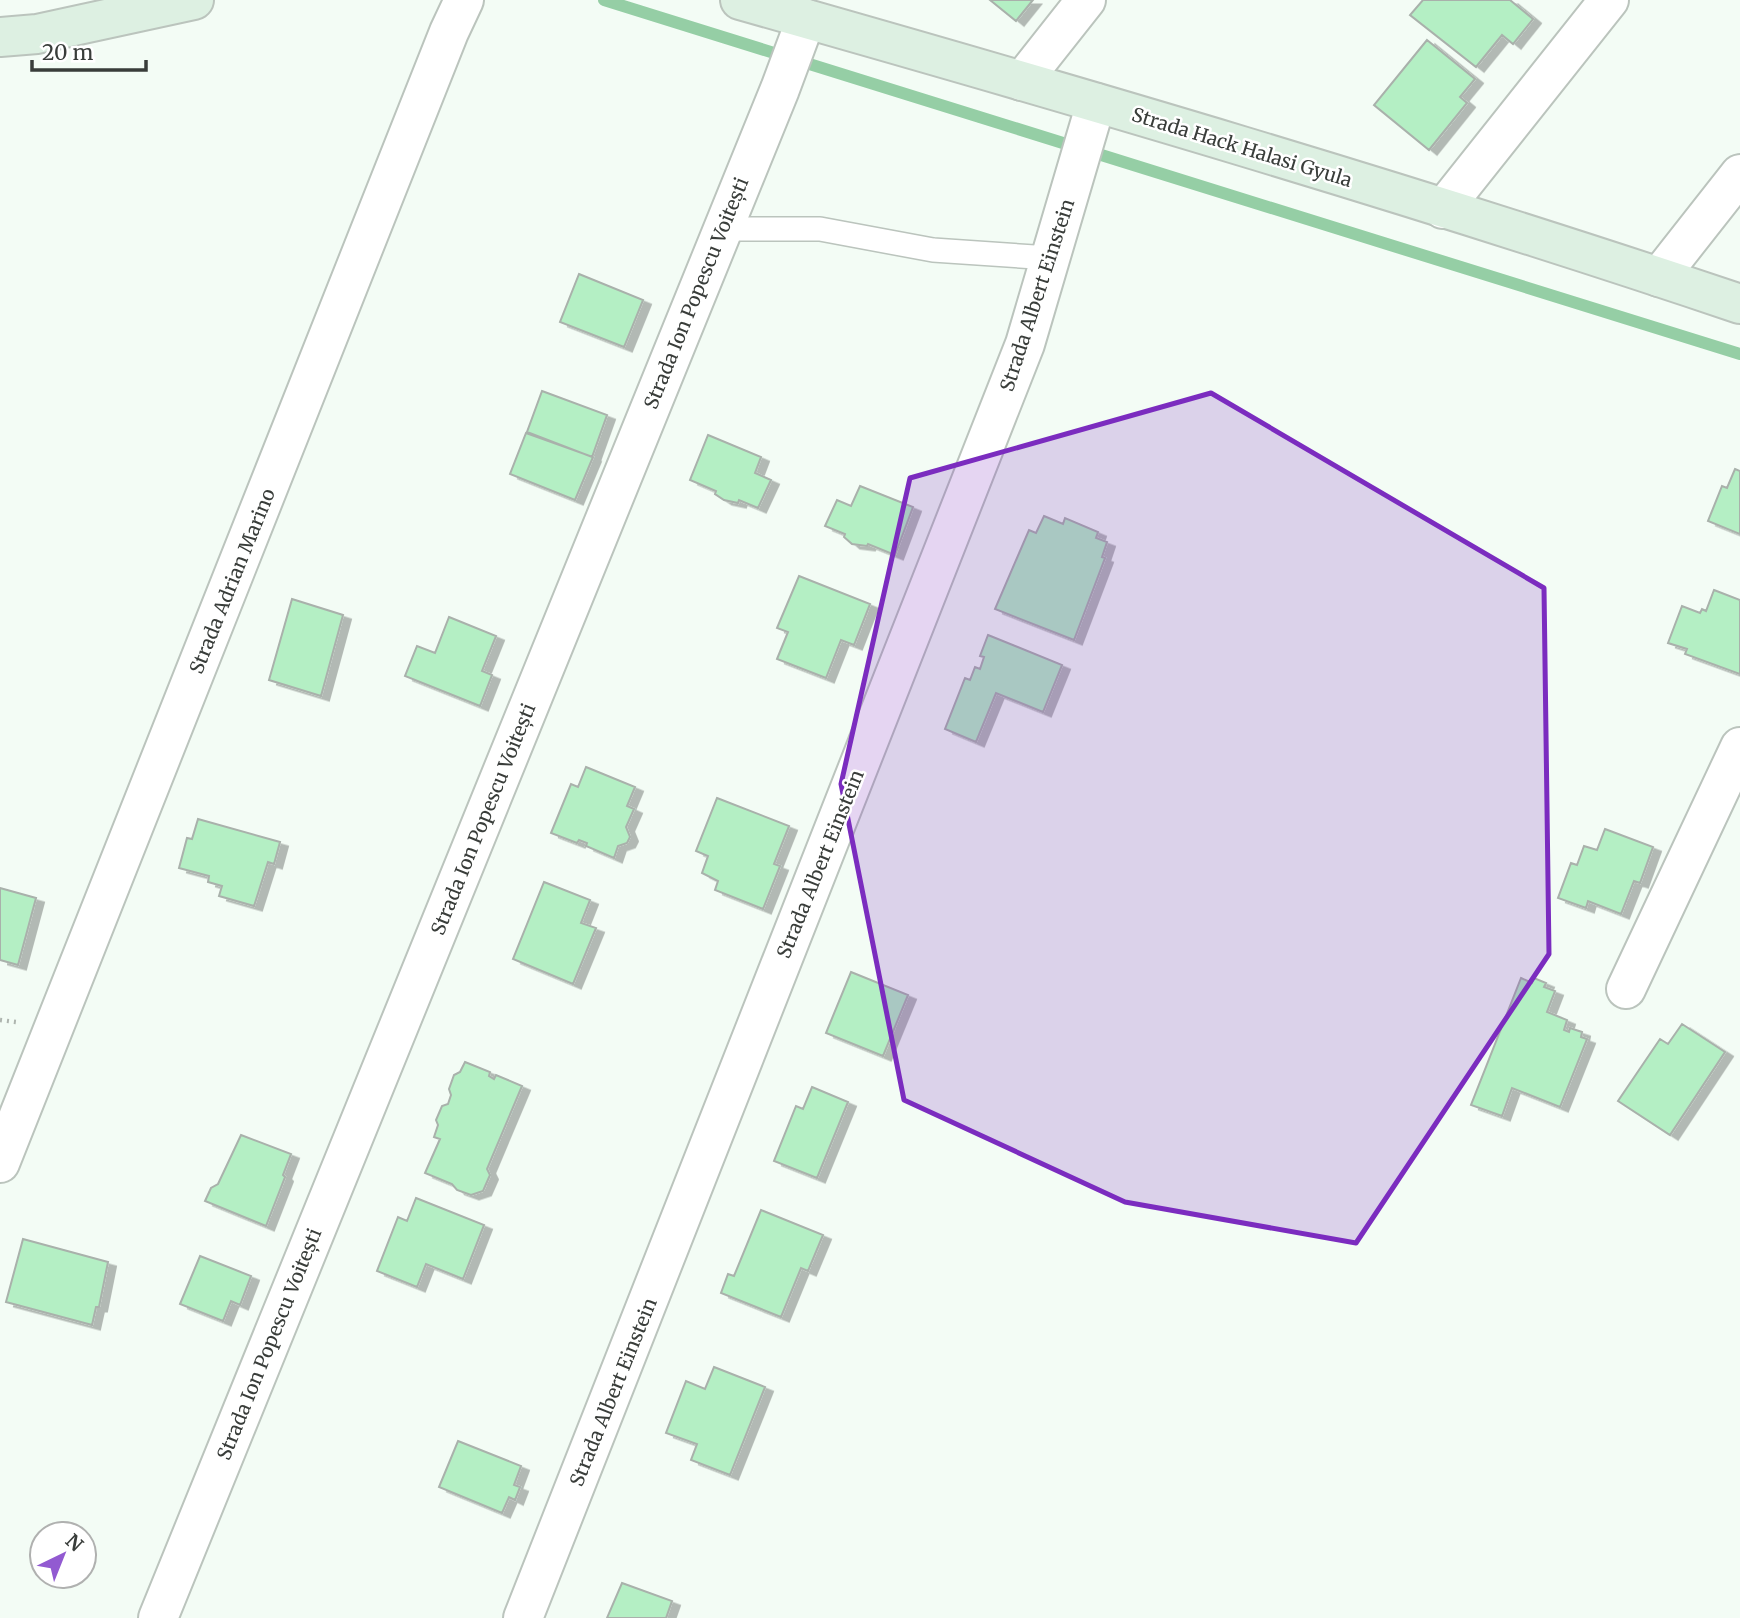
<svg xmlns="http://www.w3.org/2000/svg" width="1740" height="1618" font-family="Merriweather,serif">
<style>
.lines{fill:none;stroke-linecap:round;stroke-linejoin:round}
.stream{stroke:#95cea5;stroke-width:12}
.building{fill:#b4efc4;stroke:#a9b1ab;stroke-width:2;filter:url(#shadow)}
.lane-casing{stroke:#bbc4bd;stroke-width:26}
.street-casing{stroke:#bbc4bd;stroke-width:42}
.secondary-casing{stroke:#bbc4bd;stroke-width:42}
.path{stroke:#aeb5af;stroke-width:4.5;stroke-dasharray:2 5;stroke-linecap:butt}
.lane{stroke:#fff;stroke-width:23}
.street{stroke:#fff;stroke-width:38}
.secondary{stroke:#ddf0e2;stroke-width:38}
.marked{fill:#7b2cbf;fill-opacity:0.2;stroke:#7b2cbf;stroke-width:5;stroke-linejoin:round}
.labels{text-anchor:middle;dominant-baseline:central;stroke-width:5;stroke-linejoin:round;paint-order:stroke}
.street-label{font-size:19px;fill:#393d3a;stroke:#fff}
</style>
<defs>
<filter id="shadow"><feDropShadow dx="8" dy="4.5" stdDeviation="0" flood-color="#0004"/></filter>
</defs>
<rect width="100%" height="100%" fill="#f3fcf5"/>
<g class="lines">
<path class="stream" d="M 604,0 L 1740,354"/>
</g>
<path class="building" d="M 990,0 L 1033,0 L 1016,21 Z
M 1423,0 L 1510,0 L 1533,19 L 1513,44 L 1502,35 L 1476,67 L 1410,15 Z
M 1427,40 L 1475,79 L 1460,97 L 1467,103 L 1429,150 L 1374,105 Z
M 579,274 L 643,300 L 624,347 L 560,322 Z
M 542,391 L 607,415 L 592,457 L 527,432 Z
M 526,433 L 593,457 L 575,500 L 510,474 Z
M 708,435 L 761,457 L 755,473 L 771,480 L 758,508 L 739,500 L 738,503 L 724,500 L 715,494 L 716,491 L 690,480 Z
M 1735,469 L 1740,471 L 1740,534 L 1708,521 L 1722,486 L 1727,488 Z
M 860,486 L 913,507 L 895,555 L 868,544 L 867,546 L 852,544 L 844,537 L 845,534 L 825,526 L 837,500 L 851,506 Z
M 1044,516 L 1063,524 L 1065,518 L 1098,532 L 1096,538 L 1107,542 L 1102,557 L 1105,558 L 1074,640 L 995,609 L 1029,530 L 1036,533 Z
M 799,576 L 870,604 L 854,645 L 841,640 L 826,678 L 777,659 L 788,632 L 777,628 Z
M 1714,590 L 1740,600 L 1740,674 L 1685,654 L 1687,649 L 1668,643 L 1682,606 L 1700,613 L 1702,609 L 1706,611 Z
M 292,599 L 343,615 L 321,696 L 269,680 Z
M 449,617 L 496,636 L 482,671 L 492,675 L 480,706 L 405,676 L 417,646 L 435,653 Z
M 988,635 L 1062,665 L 1043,712 L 996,693 L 976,742 L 945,729 L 965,678 L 970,680 L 975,667 L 980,669 L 984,657 L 980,656 Z
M 586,767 L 635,787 L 627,806 L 634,809 L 626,827 L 630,837 L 627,843 L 618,846 L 614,858 L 586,846 L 587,843 L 579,840 L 577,843 L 551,833 L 571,784 L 578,787 Z
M 717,798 L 789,826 L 774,864 L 780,866 L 763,909 L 715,890 L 718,881 L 702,873 L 708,856 L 696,851 Z
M 198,819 L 280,842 L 274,864 L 268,862 L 254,906 L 219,896 L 222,886 L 208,882 L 209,876 L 179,868 L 187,838 L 192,839 Z
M 1605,829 L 1653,847 L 1640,883 L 1634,881 L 1621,914 L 1588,901 L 1586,908 L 1558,898 L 1571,863 L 1577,865 L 1584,846 L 1597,850 Z
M 544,882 L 590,900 L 581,923 L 596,928 L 573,984 L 513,959 Z
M 0,888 L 36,898 L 18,965 L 0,960 Z
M 851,972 L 908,995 L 883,1056 L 826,1033 Z
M 1521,978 L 1532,983 L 1534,978 L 1546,983 L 1544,987 L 1555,991 L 1547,1012 L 1567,1020 L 1564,1030 L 1569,1032 L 1570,1028 L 1582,1032 L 1581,1037 L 1587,1039 L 1560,1107 L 1512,1088 L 1502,1116 L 1471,1105 Z
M 1682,1024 L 1725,1052 L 1670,1135 L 1618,1101 L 1660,1039 L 1668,1044 Z
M 465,1062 L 490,1072 L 489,1076 L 494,1079 L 496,1075 L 522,1086 L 487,1169 L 490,1175 L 483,1191 L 471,1195 L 457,1190 L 452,1184 L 425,1173 L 440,1139 L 434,1137 L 438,1125 L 436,1120 L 442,1106 L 448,1104 L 451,1095 L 449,1089 L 454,1075 L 460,1072 Z
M 812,1087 L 848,1102 L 817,1178 L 774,1161 L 796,1106 L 803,1109 Z
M 241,1135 L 291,1154 L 283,1175 L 285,1177 L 266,1226 L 205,1201 L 211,1188 L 218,1184 Z
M 416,1198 L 484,1225 L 463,1279 L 426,1264 L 417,1287 L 377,1271 L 398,1217 L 407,1221 Z
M 761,1210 L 823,1235 L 808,1271 L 801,1268 L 781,1317 L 721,1293 L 728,1274 L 734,1276 Z
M 23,1239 L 108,1262 L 99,1307 L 96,1307 L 92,1325 L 6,1302 Z
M 200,1256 L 251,1276 L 240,1305 L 231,1301 L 223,1321 L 180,1304 Z
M 714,1367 L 765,1387 L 730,1475 L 691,1460 L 697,1444 L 666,1433 L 686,1381 L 705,1389 Z
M 458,1441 L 521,1466 L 514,1485 L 520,1487 L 515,1500 L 509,1497 L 502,1513 L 439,1487 Z
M 622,1583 L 672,1601 L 666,1618 L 607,1618 Z"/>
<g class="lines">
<g class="lane-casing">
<path id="lane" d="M 722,229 L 820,229 L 933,250 L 1050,258"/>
</g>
<g class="street-casing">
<path id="street" d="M 1022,81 L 1086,0
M 1443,209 L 1609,0
M 1659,277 L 1740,174
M 1626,989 L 1740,747
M 0,1163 L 449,32 L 464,0
M 158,1618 L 780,89 L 806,19
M 523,1618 L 1025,344 L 1096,103"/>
</g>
<g class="secondary-casing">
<path id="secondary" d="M 740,0 C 1075,95 1410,193 1740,304
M 0,37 L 37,34 L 194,0"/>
</g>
<path class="path" d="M 0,1020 L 16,1022"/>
<use href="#lane" class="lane"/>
<use href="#street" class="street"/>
<use href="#secondary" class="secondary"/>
</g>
<path class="marked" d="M 1211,393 L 1544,588 L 1549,954 L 1356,1243 L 1125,1202 L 904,1100 L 841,784 L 910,478 Z"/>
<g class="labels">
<g class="street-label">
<text transform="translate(1242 147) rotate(17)">Strada Hack Halasi Gyula</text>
<text transform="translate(696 293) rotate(-68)">Strada Ion Popescu Voitești</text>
<text transform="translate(1037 295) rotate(-72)">Strada Albert Einstein</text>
<text transform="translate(232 581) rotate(-68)">Strada Adrian Marino</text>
<text transform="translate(483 819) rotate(-68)">Strada Ion Popescu Voitești</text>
<text transform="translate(820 864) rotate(-68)">Strada Albert Einstein</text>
<text transform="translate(269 1344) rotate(-68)">Strada Ion Popescu Voitești</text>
<text transform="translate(613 1392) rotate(-68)">Strada Albert Einstein</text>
</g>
</g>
<g transform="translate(63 1555) rotate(43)"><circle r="33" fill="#ffffff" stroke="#b0b1b0" stroke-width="2"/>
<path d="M0-5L12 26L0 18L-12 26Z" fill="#925ad1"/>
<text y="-10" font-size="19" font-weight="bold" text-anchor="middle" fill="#393d3a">N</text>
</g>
<path d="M32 60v10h114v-10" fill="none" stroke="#393d3a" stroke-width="3.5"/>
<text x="42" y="60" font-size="21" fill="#393d3a" stroke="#ffffff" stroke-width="5" paint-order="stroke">20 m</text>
</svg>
